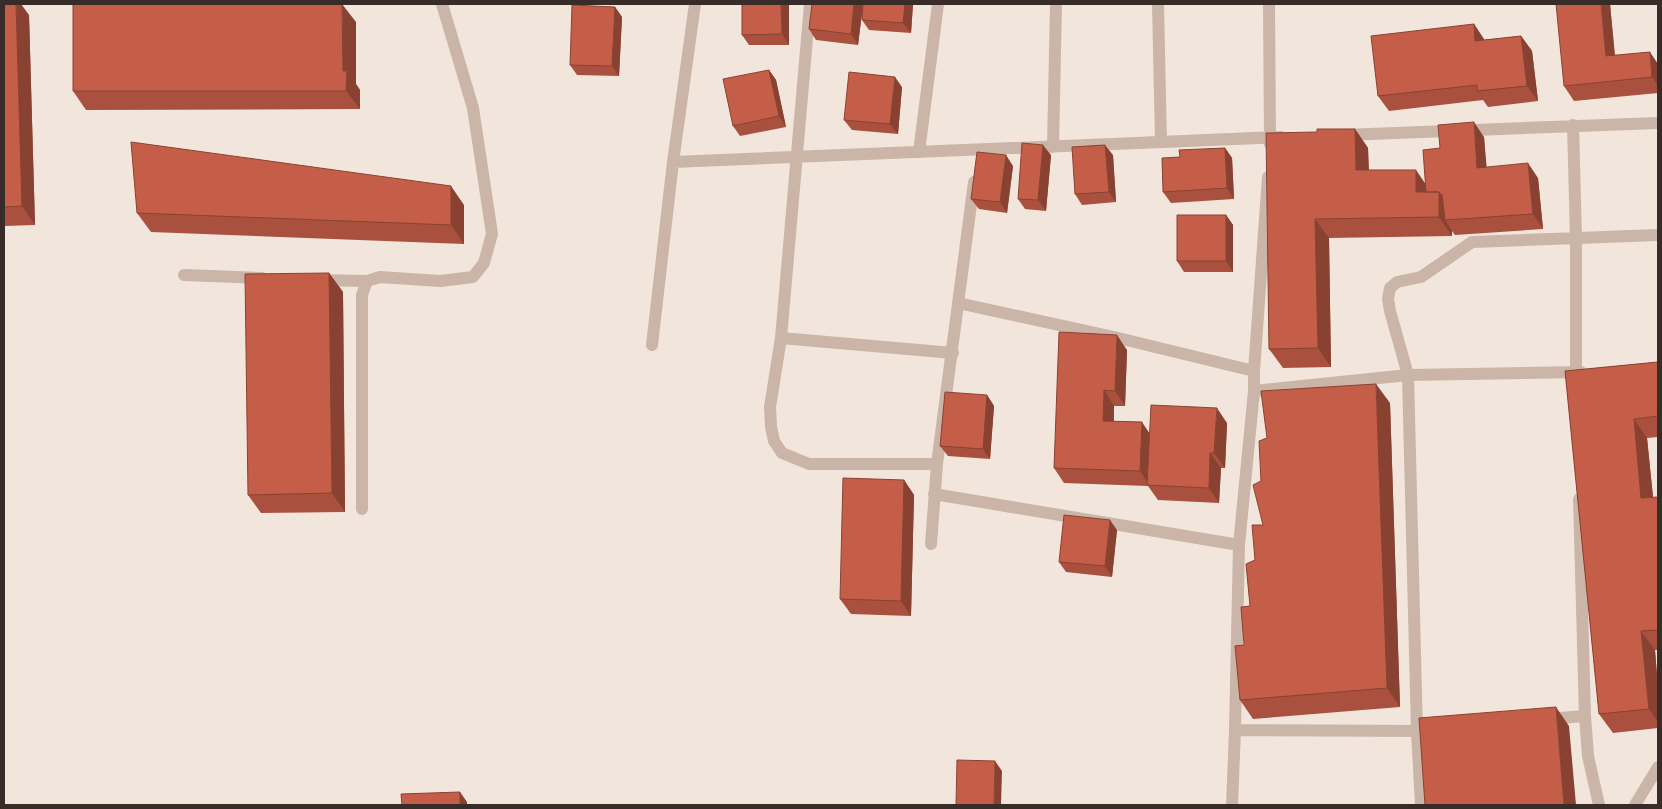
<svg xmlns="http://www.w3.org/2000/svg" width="1662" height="809" font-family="'Alegreya Sans',sans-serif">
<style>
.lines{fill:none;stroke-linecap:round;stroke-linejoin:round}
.minor{stroke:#cab5a8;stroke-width:12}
.wall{fill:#a9513e}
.shaded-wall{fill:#894232}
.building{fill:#c45e48;stroke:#894232}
</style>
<rect width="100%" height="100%" fill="#f2e6dc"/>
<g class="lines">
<path class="minor" d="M 810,4 L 781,338 L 770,407 L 771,427 L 774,441 L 782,453 L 809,464 L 937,464
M 1158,4 L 1161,142
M 1269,4 L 1270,144
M 1573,125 L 1576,238 L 1576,387
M 1343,135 L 1658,123
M 1053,147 L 1056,4
M 919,152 L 938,4
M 673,162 L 1281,137
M 184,275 L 262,278
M 317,280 L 367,281
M 958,303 L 1114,337 L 1254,371
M 781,338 L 953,353
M 652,345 L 673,162 L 695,4
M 1254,391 L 1408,375 L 1581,372
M 934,494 L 1239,545
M 1579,499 L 1585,716 L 1588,756 L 1599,805
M 362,509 L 362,295 L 367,281 L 380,277 L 440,281 L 473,277 L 484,263 L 492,234 L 473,108 L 442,4
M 931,544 L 937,464 L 974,182
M 1547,719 L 1585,716
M 1235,730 L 1425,731
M 1232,805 L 1235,730 L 1239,545 L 1254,391 L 1254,371 L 1268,177
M 1421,805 L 1417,732 L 1408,375 L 1390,311 L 1388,299 L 1390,288 L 1397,282 L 1421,277 L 1472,242 L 1658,235
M 1635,805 L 1658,767"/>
</g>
<path class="wall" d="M 4,4 L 29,15 L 35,225 L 4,226 Z
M 742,4 L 789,4 L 789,45 L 749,45 L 742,35 Z
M 812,4 L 913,4 L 911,33 L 869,30 L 862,20 L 863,6 L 858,45 L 816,40 L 809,29 Z
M 1610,4 L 1615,55 L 1658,64 L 1658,93 L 1574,101 L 1564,86 Z
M 615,7 L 622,17 L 619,76 L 577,75 L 570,65 Z
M 356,22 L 356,84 L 360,90 L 360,109 L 86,110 L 73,91 Z
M 1474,24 L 1484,40 L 1521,36 L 1532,51 L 1538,101 L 1488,107 L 1483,100 L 1389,111 L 1378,96 Z
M 769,70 L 776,80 L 786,127 L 740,136 L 733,126 Z
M 902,87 L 898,134 L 852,130 L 844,120 Z
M 1355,129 L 1368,148 L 1369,170 L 1426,184 L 1440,148 L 1484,137 L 1486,167 L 1538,178 L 1543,229 L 1455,235 L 1452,231 L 1452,236 L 1329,238 L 1331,367 L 1283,368 L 1269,349 L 1317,132 Z
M 1225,148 L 1232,158 L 1234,199 L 1171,203 L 1163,192 L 1180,157 Z
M 1051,155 L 1046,211 L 1025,209 L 1018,199 Z
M 1113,155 L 1116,202 L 1082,205 L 1075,194 Z
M 1013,166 L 1007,213 L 979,209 L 971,199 Z
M 464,205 L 464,244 L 151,232 L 137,213 Z
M 1226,215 L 1233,225 L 1233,272 L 1184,272 L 1177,261 Z
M 329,273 L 343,292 L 345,512 L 261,513 L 248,495 Z
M 1127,350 L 1125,406 L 1114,406 L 1114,421 L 1150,433 L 1227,423 L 1225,468 L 1221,468 L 1219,503 L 1158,500 L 1148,486 L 1064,483 L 1054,468 Z
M 1658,362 L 1658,437 L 1647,438 L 1653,497 L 1658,497 L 1658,650 L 1655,650 L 1658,688 L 1658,728 L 1613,733 L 1599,714 L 1565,371 Z
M 987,395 L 994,406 L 990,459 L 948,456 L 940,446 Z
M 1390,403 L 1400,707 L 1253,719 L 1240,700 L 1244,645 L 1250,606 L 1255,560 L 1263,525 L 1261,481 Z
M 904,480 L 914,495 L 911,616 L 851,614 L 840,599 Z
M 1117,530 L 1112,577 L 1066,572 L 1059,562 Z"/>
<path class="shaded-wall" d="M 16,4 L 21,4 L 29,15 L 35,225 L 22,206 Z
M 342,4 L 356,22 L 356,84 L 360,90 L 360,109 L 346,91 L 343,71 Z
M 781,4 L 789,4 L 789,45 L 782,34 Z
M 854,4 L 863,4 L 858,45 L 851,34 Z
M 905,4 L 913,4 L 911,33 L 903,23 Z
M 1601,4 L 1610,4 L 1616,71 L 1606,56 Z
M 615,7 L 622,17 L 619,76 L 612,66 Z
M 1474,24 L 1484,39 L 1486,56 L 1475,41 Z
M 1521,36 L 1532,51 L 1538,101 L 1527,86 Z
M 1650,52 L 1658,64 L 1658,86 L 1652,77 Z
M 769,70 L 776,80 L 786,127 L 779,116 Z
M 895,77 L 902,87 L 898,134 L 890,124 Z
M 1474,122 L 1484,137 L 1488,183 L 1477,168 Z
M 1355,129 L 1368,148 L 1369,189 L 1356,170 Z
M 1043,145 L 1051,155 L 1046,211 L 1038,200 Z
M 1105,145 L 1113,155 L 1116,202 L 1109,192 Z
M 1225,148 L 1232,158 L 1234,199 L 1227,188 Z
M 1006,155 L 1013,166 L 1007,213 L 1000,202 Z
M 1528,163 L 1538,178 L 1543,229 L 1533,214 Z
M 1416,170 L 1429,189 L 1426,195 L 1416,192 Z
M 451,186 L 464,205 L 464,244 L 451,225 Z
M 1439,192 L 1452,211 L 1445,220 L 1452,231 L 1452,236 L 1439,217 Z
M 1226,215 L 1233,225 L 1233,272 L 1226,261 Z
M 1315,219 L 1329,238 L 1331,367 L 1318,348 Z
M 329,273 L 343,292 L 345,512 L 332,493 Z
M 1117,335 L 1127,350 L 1125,406 L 1115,391 Z
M 1376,384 L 1390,403 L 1400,707 L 1387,688 Z
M 1104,390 L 1114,406 L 1113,436 L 1103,421 Z
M 987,395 L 994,406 L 990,459 L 983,449 Z
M 1217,408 L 1227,423 L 1225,468 L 1214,453 Z
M 1634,419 L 1647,438 L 1655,517 L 1641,498 Z
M 1142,422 L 1152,437 L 1150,486 L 1140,471 Z
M 1210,453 L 1221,468 L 1219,503 L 1209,488 Z
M 904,480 L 914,495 L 911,616 L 901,601 Z
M 1110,520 L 1117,530 L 1112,577 L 1105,566 Z
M 1641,631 L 1655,650 L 1658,688 L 1658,722 L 1649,709 Z
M 1556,707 L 1569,726 L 1576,805 L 1564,805 Z
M 995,761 L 1002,771 L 1001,805 L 994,805 Z
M 460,792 L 467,802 L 467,805 L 460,805 Z"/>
<path class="building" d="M 4,4 L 16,4 L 22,206 L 4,207 Z
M 73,4 L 342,4 L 343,71 L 347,71 L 346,91 L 73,91 Z
M 742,4 L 781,4 L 782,34 L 742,35 Z
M 812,4 L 854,4 L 851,34 L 809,29 Z
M 863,4 L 905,4 L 903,23 L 862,20 Z
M 1556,4 L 1601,4 L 1606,56 L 1650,52 L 1652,77 L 1564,86 Z
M 572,5 L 615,7 L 612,66 L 570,65 Z
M 1474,24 L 1475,41 L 1521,36 L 1527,86 L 1477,91 L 1477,85 L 1378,96 L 1371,36 Z
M 769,70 L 779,116 L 733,126 L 723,79 Z
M 849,72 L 895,77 L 890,124 L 844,120 Z
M 1474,122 L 1477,168 L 1528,163 L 1533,214 L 1445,220 L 1442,194 L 1440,194 L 1439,192 L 1426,192 L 1423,150 L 1440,148 L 1438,125 Z
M 1317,129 L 1355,129 L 1356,170 L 1416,170 L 1416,192 L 1439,192 L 1439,217 L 1315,219 L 1318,348 L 1269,349 L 1266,133 L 1317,132 Z
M 131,142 L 451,186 L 451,225 L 137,213 Z
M 1022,143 L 1043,145 L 1038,200 L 1018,199 Z
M 1105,145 L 1109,192 L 1075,194 L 1072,147 Z
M 1225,148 L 1227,188 L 1163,192 L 1162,158 L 1180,157 L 1179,150 Z
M 977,152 L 1006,155 L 1000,202 L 971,199 Z
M 1177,215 L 1226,215 L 1226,261 L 1177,261 Z
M 329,273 L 332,493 L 248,495 L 245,274 Z
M 1059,332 L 1117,335 L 1115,391 L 1104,390 L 1103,421 L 1142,422 L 1140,471 L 1054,468 Z
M 1658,362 L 1658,416 L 1634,419 L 1641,498 L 1658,497 L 1658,630 L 1641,631 L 1649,709 L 1599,714 L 1565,371 Z
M 1376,384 L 1387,688 L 1240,700 L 1235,646 L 1244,645 L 1241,607 L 1250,606 L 1246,564 L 1255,560 L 1252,525 L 1263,525 L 1253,485 L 1261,481 L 1259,441 L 1267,438 L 1261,391 Z
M 945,392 L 987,395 L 983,449 L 940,446 Z
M 1151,405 L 1217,408 L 1214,453 L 1210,453 L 1209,488 L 1147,485 Z
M 843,478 L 904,480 L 901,601 L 840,599 Z
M 1064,515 L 1110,520 L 1105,566 L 1059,562 Z
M 1556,707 L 1564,805 L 1425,805 L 1419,718 Z
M 957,760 L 995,761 L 994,805 L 956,805 Z
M 460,792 L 460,805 L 402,805 L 401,794 Z"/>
<rect width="1662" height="809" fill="none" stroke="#372c28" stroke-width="10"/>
</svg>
